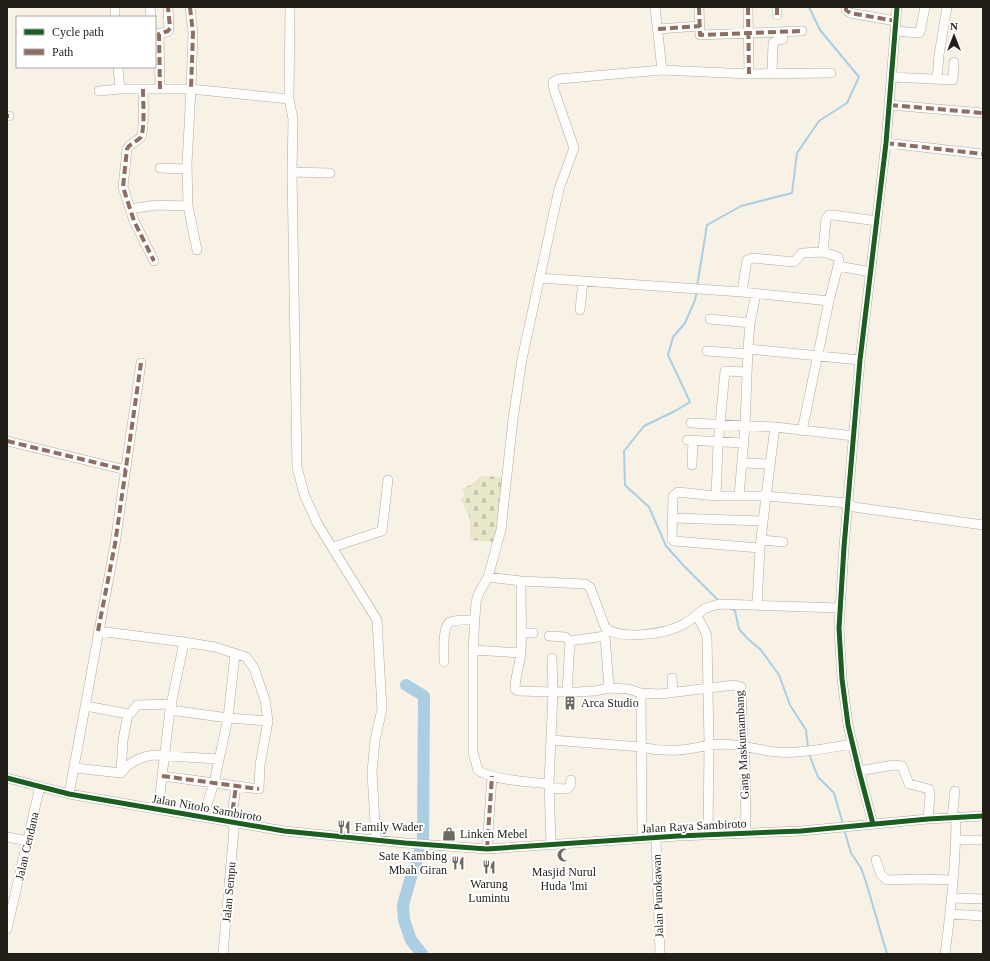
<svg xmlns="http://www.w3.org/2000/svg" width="990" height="961" font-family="Georgia,serif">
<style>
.cemetery{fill:url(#cemetery-stones)}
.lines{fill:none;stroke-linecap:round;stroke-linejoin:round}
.stream{stroke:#accee2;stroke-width:2}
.river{stroke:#accee2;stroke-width:12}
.minor-casing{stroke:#b0aca3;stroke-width:10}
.minor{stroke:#fefdfb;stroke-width:9}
.quiet{stroke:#8d6e63;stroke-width:4;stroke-dasharray:8 4;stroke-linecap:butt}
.cycleway-casing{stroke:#fff;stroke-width:8}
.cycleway{stroke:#1b5e20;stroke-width:5}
.labels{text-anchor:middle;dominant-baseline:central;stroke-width:4;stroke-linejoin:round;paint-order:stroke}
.poi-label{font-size:12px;fill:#221f18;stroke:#fff;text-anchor:start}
.street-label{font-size:12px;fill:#221f18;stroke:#fff}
</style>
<defs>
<pattern id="cemetery-stones" width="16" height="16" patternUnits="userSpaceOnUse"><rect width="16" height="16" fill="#e8e7c9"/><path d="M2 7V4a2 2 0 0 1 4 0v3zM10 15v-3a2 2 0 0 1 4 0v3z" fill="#c7c6ac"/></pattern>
</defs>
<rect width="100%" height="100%" fill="#f7f1e6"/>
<path class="cemetery" d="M 481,476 L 502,477 L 495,542 L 470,540 L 470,523 L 469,516 L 461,500 L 465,495 L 462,489 L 472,484 Z"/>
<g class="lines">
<path class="stream" d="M 697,287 L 707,225 L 741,206 L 792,193 L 797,153 L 819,121 L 847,103 L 859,77 L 820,30 L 809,7
M 697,291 L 695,300 L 685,323 L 673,337 L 668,355 L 690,402 L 675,411 L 644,426 L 624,451 L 625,485 L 649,507 L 666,546 L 684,566 L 719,601
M 730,608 L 735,611 L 739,629 L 748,639 L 761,650 L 779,675 L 790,705 L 806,730 L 808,748
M 809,754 L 818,777 L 834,793 L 843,824
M 844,829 L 851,853 L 861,868 L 866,882 L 887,954"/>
<path class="river" d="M 406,685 L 424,696 L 423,844 L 413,870 L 403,905 L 404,920 L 411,940 L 422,954"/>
<g class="minor-casing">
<path id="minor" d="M 115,7 L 115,17
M 150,7 L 151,17
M 190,7 L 193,33 L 191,89 L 187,164 L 188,206 L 197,250
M 699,7 L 700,35 L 802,31
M 748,7 L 749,74
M 777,7 L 777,15
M 846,7 L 846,10 L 850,13 L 896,21
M 658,29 L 700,26
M 895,31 L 919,33 L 920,32 L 925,7
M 155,34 L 167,32 L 169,30 L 168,7
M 159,34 L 160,89
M 118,67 L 120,89
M 662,70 L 749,74 L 831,73
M 772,73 L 773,43 L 776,41 L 783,39
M 891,77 L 953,80 L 954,62
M 937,80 L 939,55 L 947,7
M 143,89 C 143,100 145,128 141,137 C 137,142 131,142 127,149 L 123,187 L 134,221 L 154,261
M 99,91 L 120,89 L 191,89 L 289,99 L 290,7
M 289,99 L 293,119 L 292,172 L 297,467 L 304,494 L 317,523 L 377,620 L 382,709 L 375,740 L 372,772 L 376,840
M 890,105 L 983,113
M 7,116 L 9,116
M 886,143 L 983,154
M 160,168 L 187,169
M 292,172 L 330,173
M 130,209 L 156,205 L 188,206
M 838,266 L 871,272
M 539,278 L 742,292 L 829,301
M 742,292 L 747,260 L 753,258 L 794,262 L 802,253 L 823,252
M 580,310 L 583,281
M 710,319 L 750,323
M 748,349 L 750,323 L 756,294
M 707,351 L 748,354
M 691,423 L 775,427 L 854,436
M 802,431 L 829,301 L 839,262 L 838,257 L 823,252 L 826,219 L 829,215 L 833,215 L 877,221
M 687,440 L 743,443
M 7,441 L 126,470
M 742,463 L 769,464
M 692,465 L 693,440
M 716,496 L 718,445 L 725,371 L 747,372
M 739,496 L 745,426 L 748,349 L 860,360
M 673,518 L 763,521
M 761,540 L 783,542
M 333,547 L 382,531 L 388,480
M 760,548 L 674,541 L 672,539 L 673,496 L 678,492 L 716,496 L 766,496 L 775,427
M 488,577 L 501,530 L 513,419 L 522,359 L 559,189 L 574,148 L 554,90 L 553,82 L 559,79 L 662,70 L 655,7
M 521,581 L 488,577 L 479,593 L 476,602 L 473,650 L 473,752 L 478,770 C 490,780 532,782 549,784
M 757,606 L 760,548 L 766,496 L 848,503 L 854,507 L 983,525
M 697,616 L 706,633 L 707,637 L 709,745 L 708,835
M 98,631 L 184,642 L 170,710 L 158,810
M 522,633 L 533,633
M 549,636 L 565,637 L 570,641
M 473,650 L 521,653
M 552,658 L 553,692 L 576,692 L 595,691 L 609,688 L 628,689 L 641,693 L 660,694 L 734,685 L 741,687 L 743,746 L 745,760 L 746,834
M 444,662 C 444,654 442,626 450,622 C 456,619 468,620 475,620
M 672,678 L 673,693
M 567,693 L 570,641 L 605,636 L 609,688
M 641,693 L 642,839
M 86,706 L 128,714 L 131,713 L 137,705 L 172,704
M 170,710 L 228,718 L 268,721
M 551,740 L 642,747 C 654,750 666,751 679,750 C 694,749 709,744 724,744 C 742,745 759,750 776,752 C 800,754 829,748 852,744
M 75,768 L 121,773 C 129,762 140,757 153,755 L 218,759
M 859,771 L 894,765 L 902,766 L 909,784 L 929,789 L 930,796 L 928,819
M 121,772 L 123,740 L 128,714
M 162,776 L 259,789 L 260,765 L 268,721 L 265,700 L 254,668 L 246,657 L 215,647 L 184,642
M 7,778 L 69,794 L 284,831 L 405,843 L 487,849 L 678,836 L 801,831 L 928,819 L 983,816
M 549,788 L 567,789 L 570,786 L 571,780
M 69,794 L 115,544 L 141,363
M 203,817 L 214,783 L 228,718 L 235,654
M 952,818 L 955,791
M 231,822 L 236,786
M 873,824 L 859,771 L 848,725 L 842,679 L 839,628 L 844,547 L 860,360 L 886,143 L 897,7
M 7,837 L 28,841
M 656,839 L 660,954
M 956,840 L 983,840
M 551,844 L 549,784 L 553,692 L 518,691 L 515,689 C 515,676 520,665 521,652 C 522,628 521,605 521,581 L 585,584 L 590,587 L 605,627 C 619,641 665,634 682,625 C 690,621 697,615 704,609 C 708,607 714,606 719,604 L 840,608
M 487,849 L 492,776
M 876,860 L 881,875 L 887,880 L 919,879 L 953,880
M 952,898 L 983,899
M 950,914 L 983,916
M 7,929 L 40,786
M 223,954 L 234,829 L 232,822
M 945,954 C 951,909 956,863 956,817"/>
</g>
<use href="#minor" class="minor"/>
<path class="quiet" d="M 190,7 L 193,33 L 191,89
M 699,7 L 700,35 L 802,31
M 748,7 L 749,74
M 777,7 L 777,15
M 846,7 L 846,10 L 850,13 L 896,21
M 658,29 L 700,26
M 143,89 C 143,100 145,128 141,137 C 137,142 131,142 127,149 L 123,187 L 134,221 L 154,261
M 160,89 L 159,34 L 168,31 L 170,28 L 168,7
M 890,105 L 983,113
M 7,116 L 9,116
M 886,143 L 983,154
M 7,441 L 126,470
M 98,631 L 115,544 L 141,363
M 162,776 L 259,789
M 231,822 L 236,786
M 487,849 L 492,776"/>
<g class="cycleway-casing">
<path id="cycleway" d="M 7,778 L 69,794 L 284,831 L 405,843 L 487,849 L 678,836 L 801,831 L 928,819 L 983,816
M 873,824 L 859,771 L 848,725 L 842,679 L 839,628 L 844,547 L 860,360 L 886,143 L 897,7"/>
</g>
<use href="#cycleway" class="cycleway"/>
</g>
<defs>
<g id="building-bare" transform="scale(1.08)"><path d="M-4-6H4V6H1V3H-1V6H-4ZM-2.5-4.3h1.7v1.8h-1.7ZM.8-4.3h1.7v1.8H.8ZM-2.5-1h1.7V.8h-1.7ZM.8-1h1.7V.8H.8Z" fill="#6d6860" stroke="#fff" stroke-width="2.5" paint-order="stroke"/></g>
<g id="restaurant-bare" transform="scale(1.08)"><path d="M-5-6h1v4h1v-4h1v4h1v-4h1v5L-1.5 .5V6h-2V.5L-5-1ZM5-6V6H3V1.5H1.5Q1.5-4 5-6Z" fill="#6d6860" stroke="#fff" stroke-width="2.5" paint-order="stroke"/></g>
<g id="shop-bare" transform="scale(1.08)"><path d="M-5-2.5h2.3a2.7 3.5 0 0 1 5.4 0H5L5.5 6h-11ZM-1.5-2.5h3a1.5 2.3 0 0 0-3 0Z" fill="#6d6860" stroke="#fff" stroke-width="2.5" paint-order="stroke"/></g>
<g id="mosque-bare" transform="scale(1.08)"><path d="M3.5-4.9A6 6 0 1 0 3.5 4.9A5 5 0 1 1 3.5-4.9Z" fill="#6d6860" stroke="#fff" stroke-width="2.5" paint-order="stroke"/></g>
</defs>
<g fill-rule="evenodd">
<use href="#building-bare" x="570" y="703"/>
<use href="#restaurant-bare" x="344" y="827"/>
<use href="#shop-bare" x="449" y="834"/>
<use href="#mosque-bare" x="564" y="855"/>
<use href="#restaurant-bare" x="458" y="863"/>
<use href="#restaurant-bare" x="489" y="867"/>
</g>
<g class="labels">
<g class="poi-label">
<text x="581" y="703">Arca Studio</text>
<text x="355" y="827">Family Wader</text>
<text x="460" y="834">Linken Mebel</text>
<text x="447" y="856" text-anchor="end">Sate Kambing<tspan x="447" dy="14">Mbah Giran</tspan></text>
<text x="564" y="872" text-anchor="middle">Masjid Nurul<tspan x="564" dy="14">Huda 'lmi</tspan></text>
<text x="489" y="884" text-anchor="middle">Warung<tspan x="489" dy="14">Lumintu</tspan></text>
</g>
<g class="street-label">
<text transform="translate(742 745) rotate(-93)">Gang Maskumambang</text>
<text transform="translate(207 808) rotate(10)">Jalan Nitolo Sambiroto</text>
<text transform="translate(694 826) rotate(-3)">Jalan Raya Sambiroto</text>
<text transform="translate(27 846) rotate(-77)">Jalan Cendana</text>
<text transform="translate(229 892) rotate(-85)">Jalan Sempu</text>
<text transform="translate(658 896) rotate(-92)">Jalan Punokawan</text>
</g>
</g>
<rect width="990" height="961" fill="none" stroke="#221f18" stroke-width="16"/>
<rect x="16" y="16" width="140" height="52" fill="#ffffff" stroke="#a7a5a3"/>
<rect x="24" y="29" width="20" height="6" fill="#1b5e20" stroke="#a7a5a3"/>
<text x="52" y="36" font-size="12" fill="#221f18">Cycle path</text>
<rect x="24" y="49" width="20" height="6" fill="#8d6e63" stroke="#a7a5a3"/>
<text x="52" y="56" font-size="12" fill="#221f18">Path</text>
<g transform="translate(954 36)" stroke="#ffffff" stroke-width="3" paint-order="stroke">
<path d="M0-3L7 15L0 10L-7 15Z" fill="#221f18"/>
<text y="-6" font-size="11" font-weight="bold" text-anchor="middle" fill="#221f18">N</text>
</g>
</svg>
